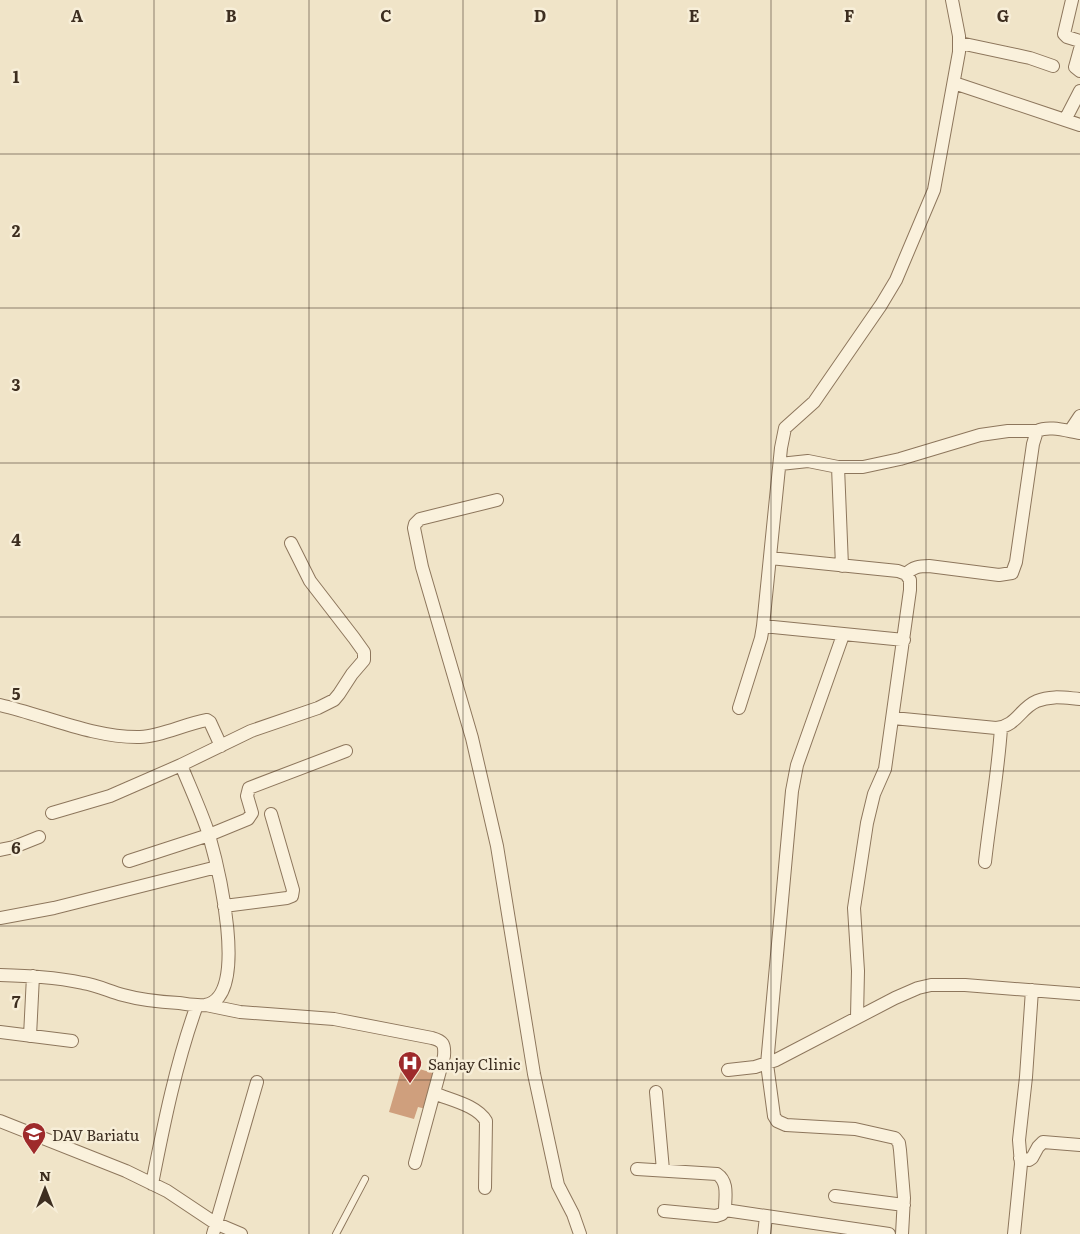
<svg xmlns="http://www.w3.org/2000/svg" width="1080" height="1234" font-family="Literata,serif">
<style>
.building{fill:#cf9f7d}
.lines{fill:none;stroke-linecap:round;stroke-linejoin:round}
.lane-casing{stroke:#8d765c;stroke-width:8}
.street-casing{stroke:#8d765c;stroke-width:14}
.lane{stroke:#faf1dc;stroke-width:6}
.street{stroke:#faf1dc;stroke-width:12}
.grid{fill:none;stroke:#3d2e20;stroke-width:1;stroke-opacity:0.55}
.labels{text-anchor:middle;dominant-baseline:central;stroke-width:5;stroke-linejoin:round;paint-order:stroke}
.poi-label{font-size:15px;fill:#3d2e20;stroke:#f7eed8;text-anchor:start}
.grid-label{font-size:16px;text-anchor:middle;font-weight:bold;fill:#3d2e20;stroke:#f7eed8;stroke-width:5;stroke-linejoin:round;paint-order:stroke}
</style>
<rect width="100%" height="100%" fill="#f0e4c8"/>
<path class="building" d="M 403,1064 L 436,1074 L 426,1109 L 418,1107 L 414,1119 L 389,1112 Z"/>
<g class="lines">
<g class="lane-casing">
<path id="lane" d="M 336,1234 L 365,1179"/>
</g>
<g class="street-casing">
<path id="street" d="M 1072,0 L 1064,34 L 1067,37 L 1080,41
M 960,43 L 1030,58 L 1053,66
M 1080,49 L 1075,67 L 1080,71
M 954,83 L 1080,125
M 1065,120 L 1080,91
M 1070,431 L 1080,416
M 780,464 L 808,461 L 838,467 L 863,467 L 900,459 L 980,435 L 1008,431 L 1037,431
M 838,467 L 842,566
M 497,500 L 420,519 L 415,524 L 414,528 L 422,567 L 472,738 L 497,846 L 534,1074 L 558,1185 L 573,1214 L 580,1234
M 770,558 L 898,571 L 906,574 L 910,580 L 910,590 L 885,769 L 874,794 L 867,823 L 854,908 L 858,971 L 857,1017
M 906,574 C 913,567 919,566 929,566 L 999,575 L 1012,573 L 1016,562 L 1033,444 L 1037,431 C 1049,425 1067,431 1080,433
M 763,626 L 904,640
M 843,635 L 797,765 L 792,791 L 767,1064 L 774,1116 L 777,1121 L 786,1125 L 855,1129 L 895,1138 L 899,1143 L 900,1150 L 904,1198 L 902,1234
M 0,705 C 44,715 94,738 140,737 C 163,736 184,724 207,720 L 210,722 L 221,746
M 739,708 L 761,638 L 763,626 L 781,448 L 785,428 L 814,402 L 881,305 L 896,280 L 934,190 L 959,52 L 959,36 L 952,0
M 893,718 L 996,728 C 1017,726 1020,708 1037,701 C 1051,695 1066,698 1080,699
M 181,765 L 251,731 L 318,708 L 334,700 L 339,694 L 352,674 L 364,660 L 364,652 L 354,638 L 310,581 L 291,543
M 0,850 L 14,847 L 39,837
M 129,861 L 209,835 L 248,819 L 252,813 L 247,796 L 249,788 L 346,751
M 985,862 C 990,817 998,773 1001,728
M 224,906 L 287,898 L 292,896 L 293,890 L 271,814
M 0,918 L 54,908 L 217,867
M 0,975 C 28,976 55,977 83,983 C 96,985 109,991 123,995 C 141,1000 160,1002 179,1003 C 187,1004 197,1006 205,1005 C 251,998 217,863 209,835 C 202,813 190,787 181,765 L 110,796 L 52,813
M 206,1005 L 240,1012 L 334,1019 L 432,1038 C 443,1041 445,1044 444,1056 L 415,1163
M 0,1032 L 72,1041
M 30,1036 L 33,976
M 728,1070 L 755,1067 L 776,1060 L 895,998 L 918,988 L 931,985 L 965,985 L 1080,994
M 656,1092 L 663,1170
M 434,1093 C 450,1100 477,1105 486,1121 L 485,1188
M 0,1121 L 126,1171 L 167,1191 L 215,1223 L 241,1234
M 1020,1158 L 1029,1160 L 1032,1158 L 1038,1147 L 1043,1142 L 1080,1145
M 637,1169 L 717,1174 C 729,1182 725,1197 725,1210
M 152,1184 C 164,1123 176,1063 197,1005
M 835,1196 L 904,1205
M 664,1211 L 716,1216 L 722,1214 L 725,1210 L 889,1234
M 213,1234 L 257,1082
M 764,1234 L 766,1217
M 1014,1234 L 1021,1164 L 1019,1140 L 1026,1077 L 1032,990"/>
</g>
<use href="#lane" class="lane"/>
<use href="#street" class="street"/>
</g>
<path class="grid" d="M 154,0 L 154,1234M 309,0 L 309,1234M 463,0 L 463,1234M 617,0 L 617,1234M 771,0 L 771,1234M 926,0 L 926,1234M 0,154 L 1080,154M 0,308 L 1080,308M 0,463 L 1080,463M 0,617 L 1080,617M 0,771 L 1080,771M 0,926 L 1080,926M 0,1080 L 1080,1080"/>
<defs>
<g id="hospital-pin" transform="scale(1.25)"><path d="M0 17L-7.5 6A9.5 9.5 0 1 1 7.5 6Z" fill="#9e2a2b" stroke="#f7eed8"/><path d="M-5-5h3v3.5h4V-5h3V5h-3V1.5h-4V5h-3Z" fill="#fff"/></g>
<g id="school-pin" transform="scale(1.25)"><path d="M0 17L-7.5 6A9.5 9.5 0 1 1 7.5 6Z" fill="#9e2a2b" stroke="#f7eed8"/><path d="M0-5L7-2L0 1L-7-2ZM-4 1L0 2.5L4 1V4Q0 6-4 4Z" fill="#fff"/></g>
</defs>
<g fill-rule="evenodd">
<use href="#hospital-pin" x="410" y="1063"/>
<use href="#school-pin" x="34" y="1134"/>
</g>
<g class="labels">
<g class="poi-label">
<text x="428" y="1063">Sanjay Clinic</text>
<text x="52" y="1134">DAV Bariatu</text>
</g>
</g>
<g class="grid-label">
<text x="77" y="22">A</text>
<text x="231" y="22">B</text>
<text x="386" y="22">C</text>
<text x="540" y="22">D</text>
<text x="694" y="22">E</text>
<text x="849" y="22">F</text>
<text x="1003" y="22">G</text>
<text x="16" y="83">1</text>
<text x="16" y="237">2</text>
<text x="16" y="391">3</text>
<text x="16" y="546">4</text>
<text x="16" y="700">5</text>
<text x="16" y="854">6</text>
<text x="16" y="1008">7</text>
</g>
<g transform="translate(45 1189)" stroke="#f7eed8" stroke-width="4" paint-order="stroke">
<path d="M0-4L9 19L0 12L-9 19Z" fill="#3d2e20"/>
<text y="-8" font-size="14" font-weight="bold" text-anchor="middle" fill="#3d2e20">N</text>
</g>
</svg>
